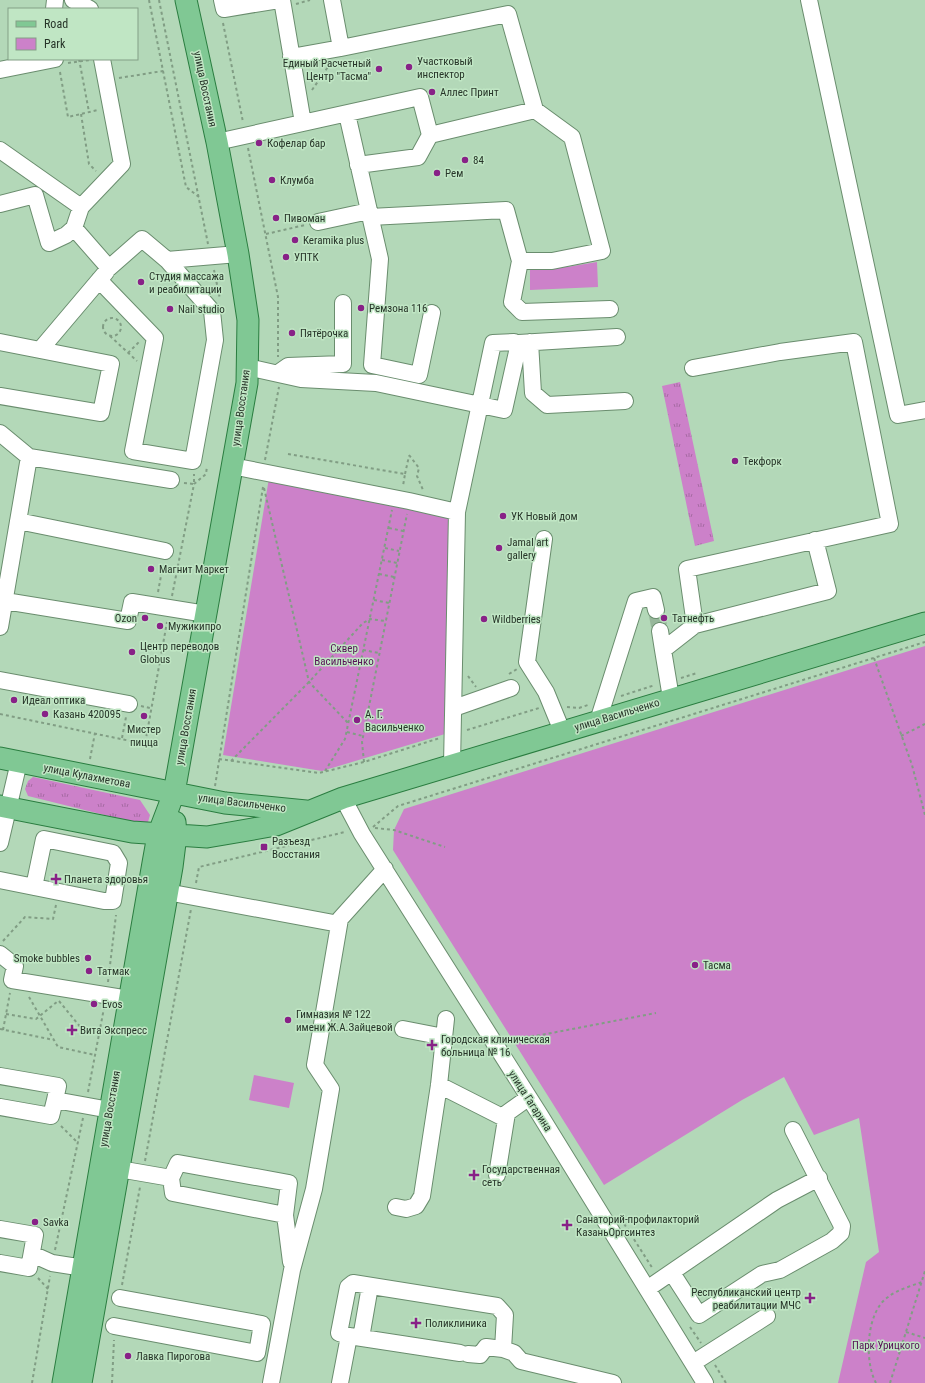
<svg xmlns="http://www.w3.org/2000/svg" width="925" height="1383" font-family="'Roboto Condensed',sans-serif">
<style>
.grass{fill:url(#grass-tufts)}
.park{fill:#cc81c9}
.lines{fill:none;stroke-linecap:round;stroke-linejoin:round}
.minor-tunnel{stroke:#97b79b;stroke-width:16;stroke-dasharray:16 8;stroke-linecap:butt}
.minor-casing{stroke:#6a8d6e;stroke-width:18}
.major-casing{stroke:#2a7d40;stroke-width:23}
.path{stroke:#819d84;stroke-width:2;stroke-dasharray:3 3;stroke-linecap:butt}
.minor{stroke:#fff;stroke-width:16}
.major{stroke:#80c894;stroke-width:21}
.poi-dot{fill:#882187;stroke:#c0e6c4;stroke-width:1.5}
.labels{text-anchor:middle;dominant-baseline:central;stroke-width:3;stroke-linejoin:round;paint-order:stroke}
.poi-label{font-size:11px;fill:#273529;stroke:#c0e6c4;text-anchor:start}
.street-label{font-size:11px;fill:#273529;stroke:#c0e6c4}
.park-label{font-size:11px;fill:#561155;stroke:#c0e6c4}
</style>
<defs>
<pattern id="grass-tufts" width="24" height="20" patternUnits="userSpaceOnUse"><rect width="24" height="20" fill="#cc81c9"/><path d="M3 7l-1-3M5 7V3M7 7l1-3M15 17l-1-3M17 17v-4M19 17l1-3" fill="none" stroke="#a66aa3"/></pattern>
</defs>
<rect width="100%" height="100%" fill="#b3d8b8"/>
<path class="grass" d="M 680,382 L 714,541 L 695,546 L 662,386 Z
M 33,777 L 140,800 L 150,815 L 148,822 L 141,824 L 28,796 L 25,789 L 28,781 Z"/>
<path class="park" d="M 597,262 L 598,287 L 530,290 L 530,268 L 567,267 Z
M 269,478 L 453,515 L 445,734 L 322,771 L 223,755 Z
M 925,646 L 925,1383 L 838,1383 L 866,1262 L 879,1252 L 859,1118 L 814,1135 L 784,1077 L 742,1100 L 604,1185 L 393,850 L 394,830 L 404,809 Z
M 254,1075 L 294,1083 L 289,1108 L 249,1100 Z"/>
<g class="lines">
<path class="minor-tunnel" d="M 656,610 L 660,631"/>
<g class="minor-casing">
<path id="minor" d="M 73,0 L 90,9
M 222,0 L 224,9 L 279,0
M 282,0 L 303,123
M 809,0 L 898,415 L 925,410
M 54,9 L 55,0
M 341,48 L 508,14 L 535,110
M 291,57 L 341,48 L 332,0
M 0,70 L 55,59
M 347,114 L 380,259 L 372,365 L 419,375 L 432,313
M 217,142 L 420,97 L 430,135 L 535,110 L 572,137 L 602,251 L 552,261 L 520,261 L 506,210 L 370,217
M 0,150 L 81,207 L 122,164 L 102,59
M 358,165 L 418,157 L 430,135
M 0,204 L 35,195 L 49,243 L 66,235 L 74,228
M 81,207 L 74,228 L 109,268 L 142,239 L 167,260 L 238,254
M 318,222 L 369,211
M 520,261 L 512,302 L 522,312 L 610,309
M 99,280 L 155,338 L 133,451 L 193,461 L 215,340 L 212,311 L 167,260
M 0,342 L 40,350 L 106,272
M 530,342 L 533,393 L 547,405 L 625,401
M 247,367 L 301,379 L 376,383 L 504,410 L 519,343 L 617,337
M 278,373 L 288,366 L 343,364 L 343,303
M 0,396 L 101,413 L 111,364 L 40,350
M 0,433 L 29,457 L 171,480
M 232,466 L 409,501 L 457,512
M 18,521 L 165,551
M 544,539 L 527,662 L 546,692 L 562,731
M 5,601 L 128,621 L 132,602 L 206,614
M 695,625 L 828,591 L 815,540
M 0,627 L 29,457
M 660,631 L 663,650
M 0,680 L 129,704
M 671,698 L 663,650 L 695,625 L 687,569 L 890,524 L 854,342 L 780,352 L 693,368
M 454,708 L 511,688
M 598,721 L 636,601 L 653,597 L 656,610
M 452,765 L 457,512 L 493,343 L 514,342
M 343,798 L 362,834 L 540,1115 L 705,1383
M 0,843 L 19,762
M 0,880 L 104,901 L 113,901 L 119,863 L 113,853 L 44,839 L 34,887
M 167,892 L 339,924
M 0,954 L 15,966 L 12,980 L 129,999
M 403,1029 L 444,1037
M 0,1076 L 58,1086 L 55,1100
M 439,1085 L 506,1119
M 0,1107 L 51,1116 L 55,1100 L 110,1110
M 178,1163 L 289,1183 L 285,1215 L 173,1193 L 171,1178 Z
M 119,1169 L 171,1178
M 497,1175 L 507,1113 L 528,1098
M 396,1207 L 406,1209 L 416,1206 L 422,1196 L 439,1085 L 446,1019
M 285,1215 L 291,1262
M 0,1229 L 35,1235 L 29,1268 L 0,1263
M 32,1254 L 52,1263 L 84,1268
M 672,1273 L 699,1315 L 762,1274 L 780,1270 L 832,1241 L 841,1233 L 842,1226 L 793,1130
M 647,1289 L 777,1200 L 819,1178
M 114,1326 L 257,1353 L 262,1324 L 120,1298
M 349,1336 L 339,1333 L 348,1287 L 353,1283 L 497,1306 L 505,1315 L 503,1349 L 486,1347 L 480,1355 L 468,1354
M 361,1338 L 370,1286
M 503,1349 L 514,1353 L 521,1361 L 613,1383
M 693,1363 L 767,1316
M 271,1383 L 292,1270 L 314,1189 L 331,1089 L 315,1065 L 340,919 L 385,869
M 340,1383 L 349,1336 L 460,1353"/>
</g>
<g class="major-casing">
<path id="major" d="M 0,758 L 225,803 L 306,811
M 0,806 L 132,832 L 207,837 L 276,825 L 343,798 L 925,623
M 63,1383 L 153,863 L 158,835 L 174,793 L 247,383 L 248,320 L 238,254 L 217,142 L 186,0
M 81,1383 L 172,867 L 176,835 L 175,822"/>
</g>
<path class="path" d="M 149,0 L 186,187 L 199,197
M 159,0 L 208,244
M 296,4 L 310,0
M 223,23 L 243,122
M 79,59 L 89,112
M 68,63 L 90,60
M 60,72 L 68,117 L 98,110
M 119,78 L 163,71
M 312,90 L 330,64
M 81,114 L 89,164 L 96,171
M 248,148 L 278,297 L 278,357
M 266,234 L 305,225
M 214,270 L 220,299
M103 327a9 9 0 1 1 18 0a9 9 0 1 1-18 0Z
M 110,336 L 137,361
M 128,353 L 140,341
M 288,454 L 405,474 L 403,486
M 409,455 L 419,468 L 417,476 L 423,490
M 265,460 L 279,387
M 405,474 L 409,456
M 184,483 L 194,484 L 194,474
M 264,488 L 309,682 L 348,723
M 389,528 L 403,531
M 385,548 L 399,551
M 382,560 L 397,563
M 379,574 L 394,577
M 158,592 L 163,565
M 172,596 L 194,484 L 206,474 L 207,466
M 374,600 L 389,603
M 363,650 L 379,653
M 874,658 L 912,765 L 925,815
M 509,674 L 517,669
M 468,676 L 476,687
M 681,678 L 697,673
M 621,696 L 655,685
M 141,706 L 150,708
M 567,707 L 579,708 L 588,705
M 0,714 L 145,744 L 167,622
M 467,730 L 539,708
M 347,732 L 363,736
M 901,736 L 925,724
M 122,738 L 126,717
M 90,759 L 95,733
M 219,759 L 319,773 L 364,762 L 440,738
M 231,761 L 309,682 L 363,623 L 370,619 L 385,621
M 364,762 L 362,742 L 407,514
M 325,771 L 345,739 L 392,510
M 215,786 L 263,487
M 373,827 L 398,806 L 925,642
M 375,828 L 394,830 L 445,847
M 196,883 L 199,867 L 345,832
M 3,941 L 25,917 L 53,919 L 56,905
M 108,982 L 116,915
M 29,997 L 58,1047 L 95,1055
M 59,1001 L 82,1029 L 99,1032
M 6,1014 L 36,1019 L 58,1001
M 0,1029 L 54,1040
M 3,1030 L 10,993
M 507,1039 L 541,1035 L 656,1013
M 88,1092 L 104,1008
M 61,1126 L 77,1142
M 145,1161 L 191,909
M 621,1219 L 653,1269
M 43,1224 L 60,1227
M 55,1250 L 83,1118
M 38,1278 L 48,1289
M 122,1285 L 140,1187
M 690,1327 L 701,1343
M 906,1332 L 925,1338
M 715,1365 L 726,1383
M 32,1383 L 50,1276
M 112,1383 L 114,1340
M 876,1383 C 864,1361 866,1312 888,1297 C 897,1290 911,1286 922,1282
M 890,1383 L 925,1271"/>
<use href="#minor" class="minor"/>
<use href="#major" class="major"/>
</g>
<g class="poi-dot">
<circle cx="409" cy="67" r="4"/>
<circle cx="379" cy="69" r="4"/>
<circle cx="432" cy="92" r="4"/>
<circle cx="259" cy="143" r="4"/>
<circle cx="465" cy="160" r="4"/>
<circle cx="437" cy="173" r="4"/>
<circle cx="272" cy="180" r="4"/>
<circle cx="276" cy="218" r="4"/>
<circle cx="295" cy="240" r="4"/>
<circle cx="286" cy="257" r="4"/>
<circle cx="141" cy="282" r="4"/>
<circle cx="361" cy="308" r="4"/>
<circle cx="170" cy="309" r="4"/>
<circle cx="292" cy="333" r="4"/>
<circle cx="735" cy="461" r="4"/>
<circle cx="503" cy="516" r="4"/>
<circle cx="499" cy="548" r="4"/>
<circle cx="151" cy="569" r="4"/>
<circle cx="145" cy="618" r="4"/>
<circle cx="664" cy="618" r="4"/>
<circle cx="484" cy="619" r="4"/>
<circle cx="160" cy="626" r="4"/>
<circle cx="132" cy="652" r="4"/>
<circle cx="14" cy="700" r="4"/>
<circle cx="45" cy="714" r="4"/>
<circle cx="144" cy="716" r="4"/>
<circle cx="357" cy="720" r="4"/>
<rect x="260" y="843" width="8" height="8" rx="2"/>
<path d="M54 873h4v4h4v4h-4v4h-4v-4h-4v-4h4z"/>
<circle cx="88" cy="958" r="4"/>
<circle cx="695" cy="965" r="4"/>
<circle cx="89" cy="971" r="4"/>
<circle cx="94" cy="1004" r="4"/>
<circle cx="288" cy="1020" r="4"/>
<path d="M70 1024h4v4h4v4h-4v4h-4v-4h-4v-4h4z"/>
<path d="M430 1039h4v4h4v4h-4v4h-4v-4h-4v-4h4z"/>
<path d="M472 1169h4v4h4v4h-4v4h-4v-4h-4v-4h4z"/>
<circle cx="35" cy="1222" r="4"/>
<path d="M565 1219h4v4h4v4h-4v4h-4v-4h-4v-4h4z"/>
<path d="M808 1292h4v4h4v4h-4v4h-4v-4h-4v-4h4z"/>
<path d="M414 1317h4v4h4v4h-4v4h-4v-4h-4v-4h4z"/>
<circle cx="128" cy="1356" r="4"/>
</g>
<g class="labels">
<g class="poi-label">
<text x="417" y="61">Участковый<tspan x="417" dy="13">инспектор</tspan></text>
<text x="371" y="63" text-anchor="end">Единый Расчетный<tspan x="371" dy="13">Центр "Тасма"</tspan></text>
<text x="440" y="92">Аллес Принт</text>
<text x="267" y="143">Кофелар бар</text>
<text x="473" y="160">84</text>
<text x="445" y="173">Рем</text>
<text x="280" y="180">Клумба</text>
<text x="284" y="218">Пивоман</text>
<text x="303" y="240">Keramika plus</text>
<text x="294" y="257">УПТК</text>
<text x="149" y="276">Студия массажа<tspan x="149" dy="13">и реабилитации</tspan></text>
<text x="369" y="308">Ремзона 116</text>
<text x="178" y="309">Nail studio</text>
<text x="300" y="333">Пятёрочка</text>
<text x="743" y="461">Текфорк</text>
<text x="511" y="516">УК Новый дом</text>
<text x="507" y="542">Jamal art<tspan x="507" dy="13">gallery</tspan></text>
<text x="159" y="569">Магнит Маркет</text>
<text x="137" y="618" text-anchor="end">Ozon</text>
<text x="672" y="618">Татнефть</text>
<text x="492" y="619">Wildberries</text>
<text x="168" y="626">Мужикипро</text>
<text x="140" y="646">Центр переводов<tspan x="140" dy="13">Globus</tspan></text>
<text x="22" y="700">Идеал оптика</text>
<text x="53" y="714">Казань 420095</text>
<text x="365" y="714">А. Г.<tspan x="365" dy="13">Васильченко</tspan></text>
<text x="144" y="729" text-anchor="middle">Мистер<tspan x="144" dy="13">пицца</tspan></text>
<text x="272" y="841">Разъезд<tspan x="272" dy="13">Восстания</tspan></text>
<text x="64" y="879">Планета здоровья</text>
<text x="80" y="958" text-anchor="end">Smoke bubbles</text>
<text x="703" y="965">Тасма</text>
<text x="97" y="971">Татмак</text>
<text x="102" y="1004">Evos</text>
<text x="296" y="1014">Гимназия № 122<tspan x="296" dy="13">имени Ж.А.Зайцевой</tspan></text>
<text x="80" y="1030">Вита Экспресс</text>
<text x="441" y="1039">Городская клиническая<tspan x="441" dy="13">больница № 16</tspan></text>
<text x="482" y="1169">Государственная<tspan x="482" dy="13">сеть</tspan></text>
<text x="576" y="1219">Санаторий-профилакторий<tspan x="576" dy="13">КазаньОргсинтез</tspan></text>
<text x="43" y="1222">Savka</text>
<text x="801" y="1292" text-anchor="end">Республиканский центр<tspan x="801" dy="13">реабилитации МЧС</tspan></text>
<text x="425" y="1323">Поликлиника</text>
<text x="136" y="1356">Лавка Пирогова</text>
</g>
<g class="street-label">
<text transform="translate(205 89) rotate(78)">улица Восстания</text>
<text transform="translate(241 408) rotate(-82)">улица Восстания</text>
<text transform="translate(617 715) rotate(-17)">улица Васильченко</text>
<text transform="translate(186 727) rotate(-80)">улица Восстания</text>
<text transform="translate(87 776) rotate(11)">улица Кулахметова</text>
<text transform="translate(242 803) rotate(7)">улица Васильченко</text>
<text transform="translate(530 1101) rotate(57)">улица Гагарина</text>
<text transform="translate(110 1109) rotate(-80)">улица Восстания</text>
</g>
<g class="park-label">
<text x="344" y="648">Сквер<tspan x="344" dy="13">Васильченко</tspan></text>
<text x="886" y="1345">Парк Урицкого</text>
</g>
</g>
<rect x="8" y="8" width="130" height="52" fill="#c0e6c4" stroke="#839f86"/>
<rect x="16" y="21" width="20" height="6" fill="#80c894" stroke="#839f86"/>
<text x="44" y="28" font-size="12" fill="#273529">Road</text>
<rect x="16" y="38" width="20" height="12" fill="#cc81c9" stroke="#839f86"/>
<text x="44" y="48" font-size="12" fill="#273529">Park</text>
</svg>
